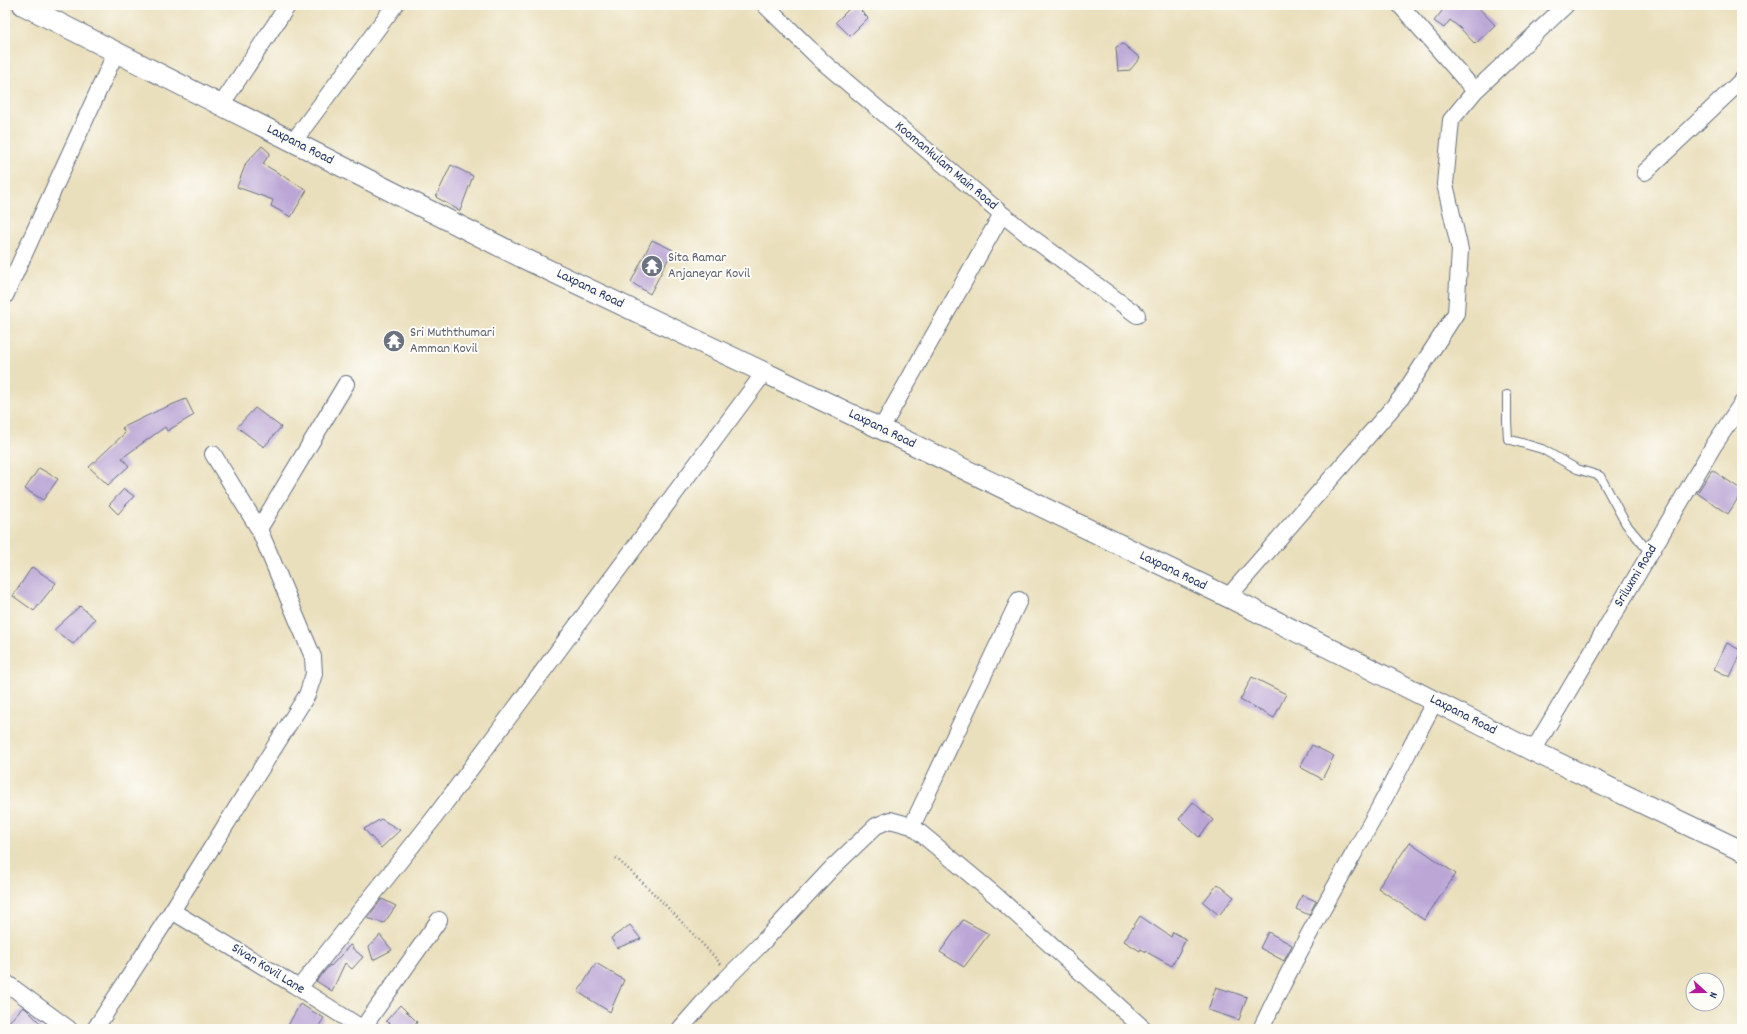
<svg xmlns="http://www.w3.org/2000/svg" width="1747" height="1034" font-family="Dekko,sans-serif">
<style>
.building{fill:#bba6d6}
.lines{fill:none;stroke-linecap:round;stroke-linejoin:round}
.service-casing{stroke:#636d7f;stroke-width:10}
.minor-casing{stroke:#636d7f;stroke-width:18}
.tertiary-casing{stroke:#636d7f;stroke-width:22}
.path{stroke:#636d7f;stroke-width:2.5;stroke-dasharray:1 3;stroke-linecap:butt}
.service{stroke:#fff;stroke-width:8}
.minor{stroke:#fff;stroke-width:16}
.tertiary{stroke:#fff;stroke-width:20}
.labels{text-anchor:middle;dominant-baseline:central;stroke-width:4;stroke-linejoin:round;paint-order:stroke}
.street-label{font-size:14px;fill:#1b2f5e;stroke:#fdfcf7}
.worship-label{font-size:14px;fill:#5b616d;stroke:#fdfcf7;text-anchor:start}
</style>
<rect width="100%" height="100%" fill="#fdfcf7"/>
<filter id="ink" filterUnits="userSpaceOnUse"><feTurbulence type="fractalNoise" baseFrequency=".025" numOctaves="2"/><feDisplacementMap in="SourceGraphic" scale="8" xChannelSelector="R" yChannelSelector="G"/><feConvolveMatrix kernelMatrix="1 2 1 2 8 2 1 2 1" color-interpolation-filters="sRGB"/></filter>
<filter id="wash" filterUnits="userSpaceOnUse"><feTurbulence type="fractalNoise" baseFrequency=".012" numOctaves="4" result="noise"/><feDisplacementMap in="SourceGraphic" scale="16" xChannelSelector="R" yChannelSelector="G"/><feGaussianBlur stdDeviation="0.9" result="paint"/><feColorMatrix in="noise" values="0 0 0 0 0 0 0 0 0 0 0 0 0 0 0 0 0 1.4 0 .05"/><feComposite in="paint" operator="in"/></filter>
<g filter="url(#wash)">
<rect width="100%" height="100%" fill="#eadfbc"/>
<g id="blocks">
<path class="building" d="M 853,5 L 855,5 L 868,18 L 850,36 L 836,22 Z
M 1447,5 L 1476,5 L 1495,25 L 1475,44 L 1460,28 L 1450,20 L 1444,28 L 1434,21 Z
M 1123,44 L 1140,58 L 1130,70 L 1118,71 L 1116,47 Z
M 262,146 L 270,153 L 263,164 L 307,190 L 291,217 L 271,206 L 273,200 L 237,187 L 246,163 Z
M 451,165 L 473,176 L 460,211 L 436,197 Z
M 652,240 L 673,250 L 650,294 L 631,282 Z
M 186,399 L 194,415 L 167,431 L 165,427 L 122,458 L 129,466 L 108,485 L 89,467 L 125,433 L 122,428 L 159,410 Z
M 255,408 L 281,427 L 264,447 L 237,427 Z
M 39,468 L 58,479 L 43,500 L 25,489 Z
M 1712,470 L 1742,490 L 1742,492 L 1728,514 L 1697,493 Z
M 124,489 L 134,496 L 118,514 L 109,505 Z
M 32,567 L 56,583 L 34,611 L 13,596 Z
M 80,606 L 95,619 L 73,644 L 54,630 Z
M 1727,643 L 1742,651 L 1730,677 L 1714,669 Z
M 1252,677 L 1286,694 L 1274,718 L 1240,700 Z
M 1312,745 L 1334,756 L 1322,779 L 1300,767 Z
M 1193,802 L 1213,820 L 1199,837 L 1179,819 Z
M 381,819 L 400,830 L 381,848 L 364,829 Z
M 1410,842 L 1456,874 L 1424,920 L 1378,888 Z
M 1218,884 L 1234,897 L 1219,915 L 1203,902 Z
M 1302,895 L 1316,901 L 1309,915 L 1296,909 Z
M 382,899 L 396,906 L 384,923 L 367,918 Z
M 1140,916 L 1171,937 L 1173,932 L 1186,939 L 1172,966 L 1141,949 L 1140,951 L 1124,941 Z
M 963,920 L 989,934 L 964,967 L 940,952 Z
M 630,925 L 641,939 L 617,948 L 611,938 Z
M 1268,932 L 1292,945 L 1284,961 L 1260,948 Z
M 380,935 L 392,950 L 373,960 L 369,947 Z
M 350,945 L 352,946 L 352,948 L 363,957 L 352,969 L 345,963 L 332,991 L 316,981 L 330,965 L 331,966 Z
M 596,963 L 624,980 L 610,1012 L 578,992 Z
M 1216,987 L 1247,997 L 1239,1020 L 1208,1010 Z
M 300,1004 L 324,1018 L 317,1029 L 286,1029 Z
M 400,1005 L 417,1022 L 413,1029 L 397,1029 L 386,1021 Z
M 23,1007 L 26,1009 L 46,1029 L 5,1029 L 5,1026 Z"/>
</g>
</g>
<g filter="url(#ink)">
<use href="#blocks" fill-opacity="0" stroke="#636d7f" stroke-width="1"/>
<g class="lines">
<g class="service-casing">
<path id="service" d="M 1507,395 L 1507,421 L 1508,439 L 1542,449 L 1577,469 L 1600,476 L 1626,524 L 1650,553"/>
</g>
<g class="minor-casing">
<path id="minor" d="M 765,5 L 823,62 L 1002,214 L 1027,234 L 1137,315
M 1475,91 L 1566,5
M 221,105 L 288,5
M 293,142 L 395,5
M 1645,172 L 1742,80
M 5,296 L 116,52
M 881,429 L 1002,214
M 259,529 L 346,384
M 1228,597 L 1401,398 L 1456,313 L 1460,250 L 1445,184 L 1451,120 L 1475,91 L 1400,5
M 1533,751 L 1714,445 L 1742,403
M 912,826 L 1019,600
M 172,911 L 294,985 L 363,1029
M 5,982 L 69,1029
M 299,988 L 434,818 L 764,373
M 95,1029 L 172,911 L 307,695 L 314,674 L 313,657 L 259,529 L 213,454
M 362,1029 L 439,920
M 680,1029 L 709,996 L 760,945 L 832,868 L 876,826 L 890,820 L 912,826 L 995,895 L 1144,1029
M 1261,1029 C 1296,954 1337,884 1377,812 C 1397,775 1415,738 1435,701"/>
</g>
<g class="tertiary-casing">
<path id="tertiary" d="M 23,5 L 523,258 L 774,377 L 1228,597 L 1533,751 L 1742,851"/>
</g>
<path class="path" d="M 616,858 C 653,891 687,927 721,964"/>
<use href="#service" class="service"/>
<use href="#minor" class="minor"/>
<use href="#tertiary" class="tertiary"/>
</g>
</g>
<defs>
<g id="temple-disc" transform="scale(1.15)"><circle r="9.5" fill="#6b7280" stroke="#fdfcf7"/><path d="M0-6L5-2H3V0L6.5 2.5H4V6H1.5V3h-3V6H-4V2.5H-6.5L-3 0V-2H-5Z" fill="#fff"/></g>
</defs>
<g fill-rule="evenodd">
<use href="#temple-disc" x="652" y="266"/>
<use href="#temple-disc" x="394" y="341"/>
</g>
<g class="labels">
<g class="street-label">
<text transform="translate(300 145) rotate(27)">Laxpana Road</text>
<text transform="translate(946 166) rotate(40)">Koomankulam Main Road</text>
<text transform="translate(590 289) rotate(26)">Laxpana Road</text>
<text transform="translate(882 429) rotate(26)">Laxpana Road</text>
<text transform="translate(1173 571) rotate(26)">Laxpana Road</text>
<text transform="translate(1636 576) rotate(-59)">Sriluxmi Road</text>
<text transform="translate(1463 715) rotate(27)">Laxpana Road</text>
<text transform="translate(268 969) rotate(32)">Sivan Kovil Lane</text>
</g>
<g class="worship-label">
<text x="668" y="258">Sita Ramar<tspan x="668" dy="16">Anjaneyar Kovil</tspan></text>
<text x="410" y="333">Sri Muththumari<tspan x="410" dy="16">Amman Kovil</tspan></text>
</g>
</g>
<rect width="1747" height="1034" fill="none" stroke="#fdfcf7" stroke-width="20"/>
<g transform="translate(1705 992) rotate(111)"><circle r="19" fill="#fdfcf7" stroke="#a3aaba"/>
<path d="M0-3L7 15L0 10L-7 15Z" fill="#b5179e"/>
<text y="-6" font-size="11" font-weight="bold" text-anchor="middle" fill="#1b2f5e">N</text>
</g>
</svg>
